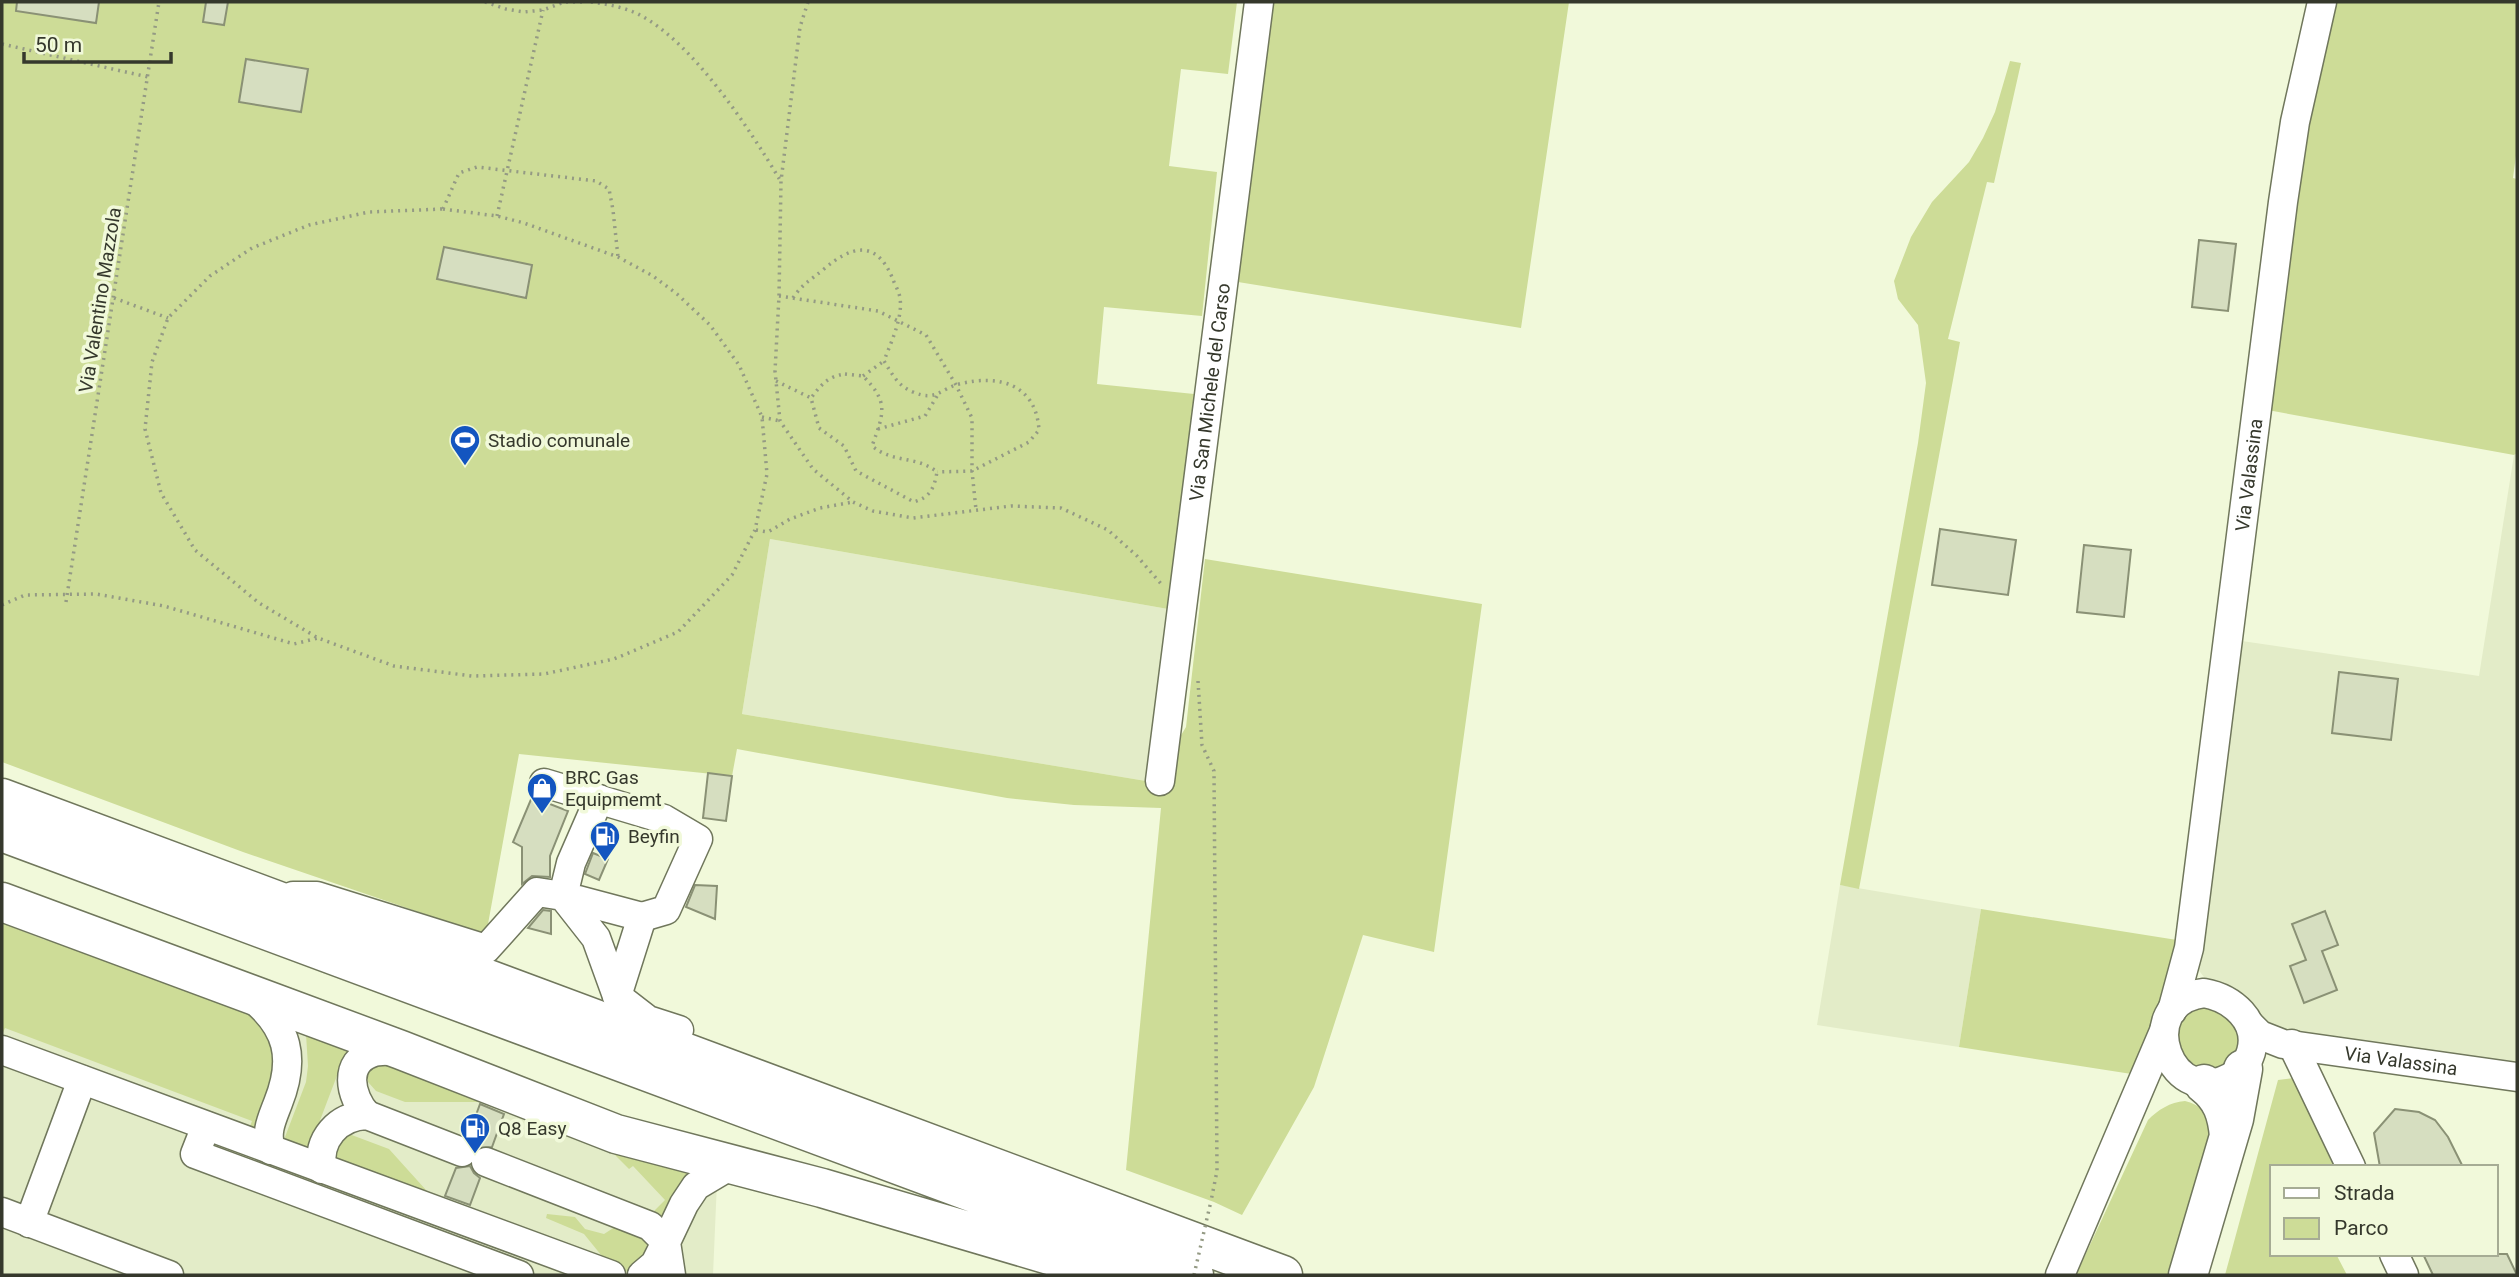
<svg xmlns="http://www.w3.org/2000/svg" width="2519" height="1277" font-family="Roboto,sans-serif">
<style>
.built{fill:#e3ecc8}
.green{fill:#cddc97}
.building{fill:#d6dec0;stroke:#8a9175;stroke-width:2}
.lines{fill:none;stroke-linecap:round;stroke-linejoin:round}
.minor-casing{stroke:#70775c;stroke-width:31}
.highway-casing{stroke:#70775c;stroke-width:41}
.path{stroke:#949a84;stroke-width:3.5;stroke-dasharray:2 5;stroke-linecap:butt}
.minor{stroke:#fff;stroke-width:28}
.highway{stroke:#fff;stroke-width:38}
.path-bridge{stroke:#949a84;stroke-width:3.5;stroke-dasharray:2 5;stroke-linecap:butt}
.labels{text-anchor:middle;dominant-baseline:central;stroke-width:7;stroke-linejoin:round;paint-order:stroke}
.street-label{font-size:19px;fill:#35382c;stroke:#f1f9da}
.poi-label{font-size:19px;fill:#35382c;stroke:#f1f9da;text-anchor:start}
</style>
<rect width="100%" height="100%" fill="#f1f9da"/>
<path class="built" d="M 2517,453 L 2517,1074 L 2287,1041 L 2211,986 L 2193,963 L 2235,640 L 2479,676 L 2514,455 Z
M 770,539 L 1168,609 L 1146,781 L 742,714 Z
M 1840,885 L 1981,909 L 1959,1047 L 1817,1025 Z
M 2,923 L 423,1069 L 717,1182 L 713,1275 L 2,1275 Z"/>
<path class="green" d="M 2,2 L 1237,2 L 1228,74 L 1181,69 L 1169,166 L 1217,172 L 1202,316 L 1104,307 L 1097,384 L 1194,394 L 1168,609 L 770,539 L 742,714 L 1146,781 L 1177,742 L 1186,727 L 1205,559 L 1482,604 L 1434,952 L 1363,935 L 1314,1087 L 1242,1215 L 1214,1202 L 1126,1170 L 1161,808 L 1074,805 L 1007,798 L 737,749 L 732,776 L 519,754 L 486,935 L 243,852 L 2,762 Z
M 1272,2 L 1569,2 L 1521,328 L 1238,282 Z
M 2332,2 L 2517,2 L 2517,148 L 2513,178 L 2517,179 L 2517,453 L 2514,455 L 2262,409 L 2298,145 Z
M 2010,61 L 2021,63 L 1994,183 L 1987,182 L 1948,339 L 1960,342 L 1859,889 L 1840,885 L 1918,443 L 1926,383 L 1918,325 L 1898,299 L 1894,281 L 1911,237 L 1932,202 L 1969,162 L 1983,138 L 1995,112 Z
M 1981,909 L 2177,940 L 2167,990 L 2138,1075 L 1959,1047 Z
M 2,923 L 45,940 L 68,942 L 245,1007 L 266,1025 L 277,1063 L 256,1132 L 247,1134 L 252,1121 L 5,1028 L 2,1035 Z
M 2207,1005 L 2236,1022 L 2240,1042 L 2231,1061 C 2225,1064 2218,1069 2211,1070 C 2183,1074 2163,1031 2186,1014 C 2192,1010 2201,1007 2207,1005 Z
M 306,1034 L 353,1049 L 338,1073 L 308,1152 L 287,1143 L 285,1137 L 306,1082 L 308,1066 Z
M 380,1060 L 701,1171 L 663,1217 L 654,1211 L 665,1200 L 633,1166 L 629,1169 L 613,1153 L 481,1102 L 405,1102 L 376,1091 L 368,1082 L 367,1075 L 373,1064 Z
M 2294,1078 L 2334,1167 L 2272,1167 L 2272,1254 L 2336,1254 L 2347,1275 L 2225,1275 L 2278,1080 Z
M 2185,1101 C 2200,1105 2206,1111 2213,1125 L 2174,1275 L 2076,1275 L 2148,1120 C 2158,1110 2170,1102 2185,1101 Z
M 349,1134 L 389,1149 L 435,1200 L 333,1159 L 337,1137 Z
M 547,1214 L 575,1217 L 585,1229 L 604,1234 L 618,1225 L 634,1228 L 648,1242 L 638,1269 L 631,1273 L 610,1266 L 584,1234 L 546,1218 Z"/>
<path class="building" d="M 17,2 L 99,2 L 96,23 L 16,11 Z
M 206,2 L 228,2 L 224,25 L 203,22 Z
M 246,59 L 308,69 L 301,112 L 239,102 Z
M 2199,240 L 2236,244 L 2228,311 L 2192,307 Z
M 444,247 L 532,265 L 526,298 L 437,279 Z
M 1940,529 L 2016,540 L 2008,595 L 1932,585 Z
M 2084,545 L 2131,550 L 2124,617 L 2077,612 Z
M 2339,672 L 2398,679 L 2391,740 L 2332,733 Z
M 708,773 L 732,776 L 726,821 L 703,818 Z
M 532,797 L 568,811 L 550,856 L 550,877 L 532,876 L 522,884 L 522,847 L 513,842 Z
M 593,853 L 608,859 L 599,880 L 585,874 Z
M 695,885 L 717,886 L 715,919 L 686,907 Z
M 543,910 L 551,911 L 551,934 L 528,928 Z
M 2325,911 L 2338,945 L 2322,951 L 2337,990 L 2304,1003 L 2290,966 L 2306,960 L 2292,924 Z
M 480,1104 L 504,1114 L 492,1147 L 478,1148 L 474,1141 L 468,1137 Z
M 2395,1109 L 2419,1112 L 2435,1120 L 2448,1137 L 2463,1167 L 2380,1167 L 2374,1133 Z
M 470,1166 L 474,1173 L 480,1178 L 470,1205 L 445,1196 L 456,1168 Z
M 2423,1254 L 2507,1254 L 2517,1275 L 2433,1275 Z"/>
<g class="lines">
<g class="minor-casing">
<g id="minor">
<path id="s1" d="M 1160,781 L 1259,2"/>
<path d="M 544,783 L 664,819 L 698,839 L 666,910 L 642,917"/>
<path d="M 599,799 L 571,863 L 563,896 L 642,917 L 617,996"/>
<path d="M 293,896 L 317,896 L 486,949 L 537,892 L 563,896 L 596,938 L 617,996 L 648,1020 L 679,1030"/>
<path d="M 2204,993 C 2232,998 2260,1021 2251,1052 C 2248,1061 2245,1069 2236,1074 C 2170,1117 2130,1002 2204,993 Z"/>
<path d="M 251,997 C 288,1027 296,1058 278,1103 C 272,1119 265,1132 271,1150"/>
<path id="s2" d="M 2172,1011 L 2189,948 L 2283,202 L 2295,122 L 2322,2"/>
<path id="s3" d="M 2250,1025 L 2260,1035 L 2283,1044 L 2517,1077"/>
<path d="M 2292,1044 L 2351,1167"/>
<path d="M 2,1050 L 611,1275"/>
<path d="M 367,1115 C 350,1097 342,1061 374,1052 C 382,1050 393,1051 401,1050"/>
<path d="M 206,1126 L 195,1154 L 519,1275"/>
<path d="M 486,1162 L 650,1226 L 666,1242 L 655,1264 L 642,1275"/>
<path d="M 322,1169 C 317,1139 338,1116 367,1115 L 462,1152"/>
<path d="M 2,1212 L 169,1275"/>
<path d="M 29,1223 L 82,1080"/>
<path d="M 2394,1254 L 2404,1275"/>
<path d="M 671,1275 L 666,1242 L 684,1204 L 696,1186 L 733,1164"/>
<path d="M 2060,1275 L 2164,1031"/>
</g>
</g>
<g class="highway-casing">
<path id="highway" d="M 2,798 L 1283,1275
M 2,832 L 1194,1275
M 2,902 L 401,1050 L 616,1134 L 822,1188 L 1117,1275
M 2204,1084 C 2222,1098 2227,1114 2229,1136
M 2188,1275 L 2234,1119 L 2243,1069"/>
</g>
<path class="path" d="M 485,2 L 506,9 L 524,12 L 543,10 L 564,2 L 584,2
M 591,2 C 607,4 623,7 638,14 C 692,41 749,128 780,180
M 808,2 L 800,27 L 781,181 L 779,296 L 775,371 L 780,421 L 813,469 L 853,502 L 873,511 L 913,518 L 1011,506 L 1061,508 L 1108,530 L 1137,556 L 1162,585
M 2,44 L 148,77
M 443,209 L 497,216 L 524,223 L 618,257 L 653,276 L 677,294 L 710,325 L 739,365 L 762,417 L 767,474 L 755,530 L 732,575 L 678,632 L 614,659 L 544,674 L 472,676 L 394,666 L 318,638 L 259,603 L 195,550 L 161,493 L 145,429 L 152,362 L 168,318 L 210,276 L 252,248 L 309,225 L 369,212 Z
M 443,209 L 459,173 L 477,167 L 596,181 L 609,189 L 613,210 L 618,257
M 497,216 L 543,10
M 779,296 L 878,311 L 926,335 L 956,385 L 972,418 L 972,471 L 976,510
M 114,298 L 168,318
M 793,298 C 803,283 811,280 824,269 C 850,247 875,238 892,277 C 894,283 899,291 900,298 C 903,318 891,342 884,361 C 892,374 898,386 913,392 C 936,402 940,389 959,384 C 999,374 1036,384 1039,430 L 1029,442 L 972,471 L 937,472
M 845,374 L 863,376 C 889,402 884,413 872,446 C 894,464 916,455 937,472 C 934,489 930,497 914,502 L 856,471 L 844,446 L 819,428 L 811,398 C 821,385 828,376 845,374 Z
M 863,376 L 884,361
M 776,381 L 811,398
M 762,417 L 780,421
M 878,429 L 925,416 L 937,396
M 756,530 L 768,532 L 790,519 L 820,508 L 853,502
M 66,602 L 159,2
M 2,605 L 25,595 L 96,594 L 164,606 L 294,644 L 318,638
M 1198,681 L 1202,745 L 1214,771 L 1217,1171 L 1211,1201"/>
<use href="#minor" class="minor"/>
<use href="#highway" class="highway"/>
<path class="path-bridge" d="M 1194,1275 L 1211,1201"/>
</g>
<defs>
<g id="stadium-pin" transform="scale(1.575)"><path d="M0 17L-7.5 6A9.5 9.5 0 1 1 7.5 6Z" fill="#1355c0" stroke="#f1f9da"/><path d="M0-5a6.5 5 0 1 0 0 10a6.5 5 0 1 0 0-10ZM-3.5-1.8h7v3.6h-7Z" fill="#fff"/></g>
<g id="shop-pin" transform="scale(1.575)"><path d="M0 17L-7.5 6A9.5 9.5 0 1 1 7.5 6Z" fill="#1355c0" stroke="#f1f9da"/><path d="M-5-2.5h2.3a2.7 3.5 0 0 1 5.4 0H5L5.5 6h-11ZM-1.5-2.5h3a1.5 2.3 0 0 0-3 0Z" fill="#fff"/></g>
<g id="fuel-pin" transform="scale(1.575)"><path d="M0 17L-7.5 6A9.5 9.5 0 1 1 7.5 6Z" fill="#1355c0" stroke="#f1f9da"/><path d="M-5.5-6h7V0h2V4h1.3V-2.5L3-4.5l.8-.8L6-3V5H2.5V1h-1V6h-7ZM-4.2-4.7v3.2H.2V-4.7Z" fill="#fff"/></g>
</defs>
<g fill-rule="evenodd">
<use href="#stadium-pin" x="465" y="440"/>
<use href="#shop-pin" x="542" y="788"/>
<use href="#fuel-pin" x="605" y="836"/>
<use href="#fuel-pin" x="475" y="1128"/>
</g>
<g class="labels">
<g class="street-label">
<text transform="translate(100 300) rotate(-81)">Via Valentino Mazzola</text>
<text stroke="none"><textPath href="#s1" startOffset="392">Via San Michele del Carso</textPath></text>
<text stroke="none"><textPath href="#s2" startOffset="542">Via Valassina</textPath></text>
<text stroke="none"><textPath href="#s3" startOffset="158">Via Valassina</textPath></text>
</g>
<g class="poi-label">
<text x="488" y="440">Stadio comunale</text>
<text x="565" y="777">BRC Gas<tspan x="565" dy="22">Equipmemt</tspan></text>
<text x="628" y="836">Beyfin</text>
<text x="498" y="1128">Q8 Easy</text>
</g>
</g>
<rect width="2519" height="1277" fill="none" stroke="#35382c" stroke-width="7"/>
<rect x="2270" y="1165" width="228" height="91" fill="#f1f9da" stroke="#a6ac94" stroke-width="2"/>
<rect x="2284" y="1188" width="35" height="10" fill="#ffffff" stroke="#a6ac94" stroke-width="2"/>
<text x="2334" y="1200" font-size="21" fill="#35382c">Strada</text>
<rect x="2284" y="1218" width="35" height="21" fill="#cddc97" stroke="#a6ac94" stroke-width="2"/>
<text x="2334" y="1235" font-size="21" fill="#35382c">Parco</text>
<path d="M24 52v10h147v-10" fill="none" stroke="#35382c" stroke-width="3.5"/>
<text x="35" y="52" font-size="21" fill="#35382c" stroke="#f1f9da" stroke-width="5" paint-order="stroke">50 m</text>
</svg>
